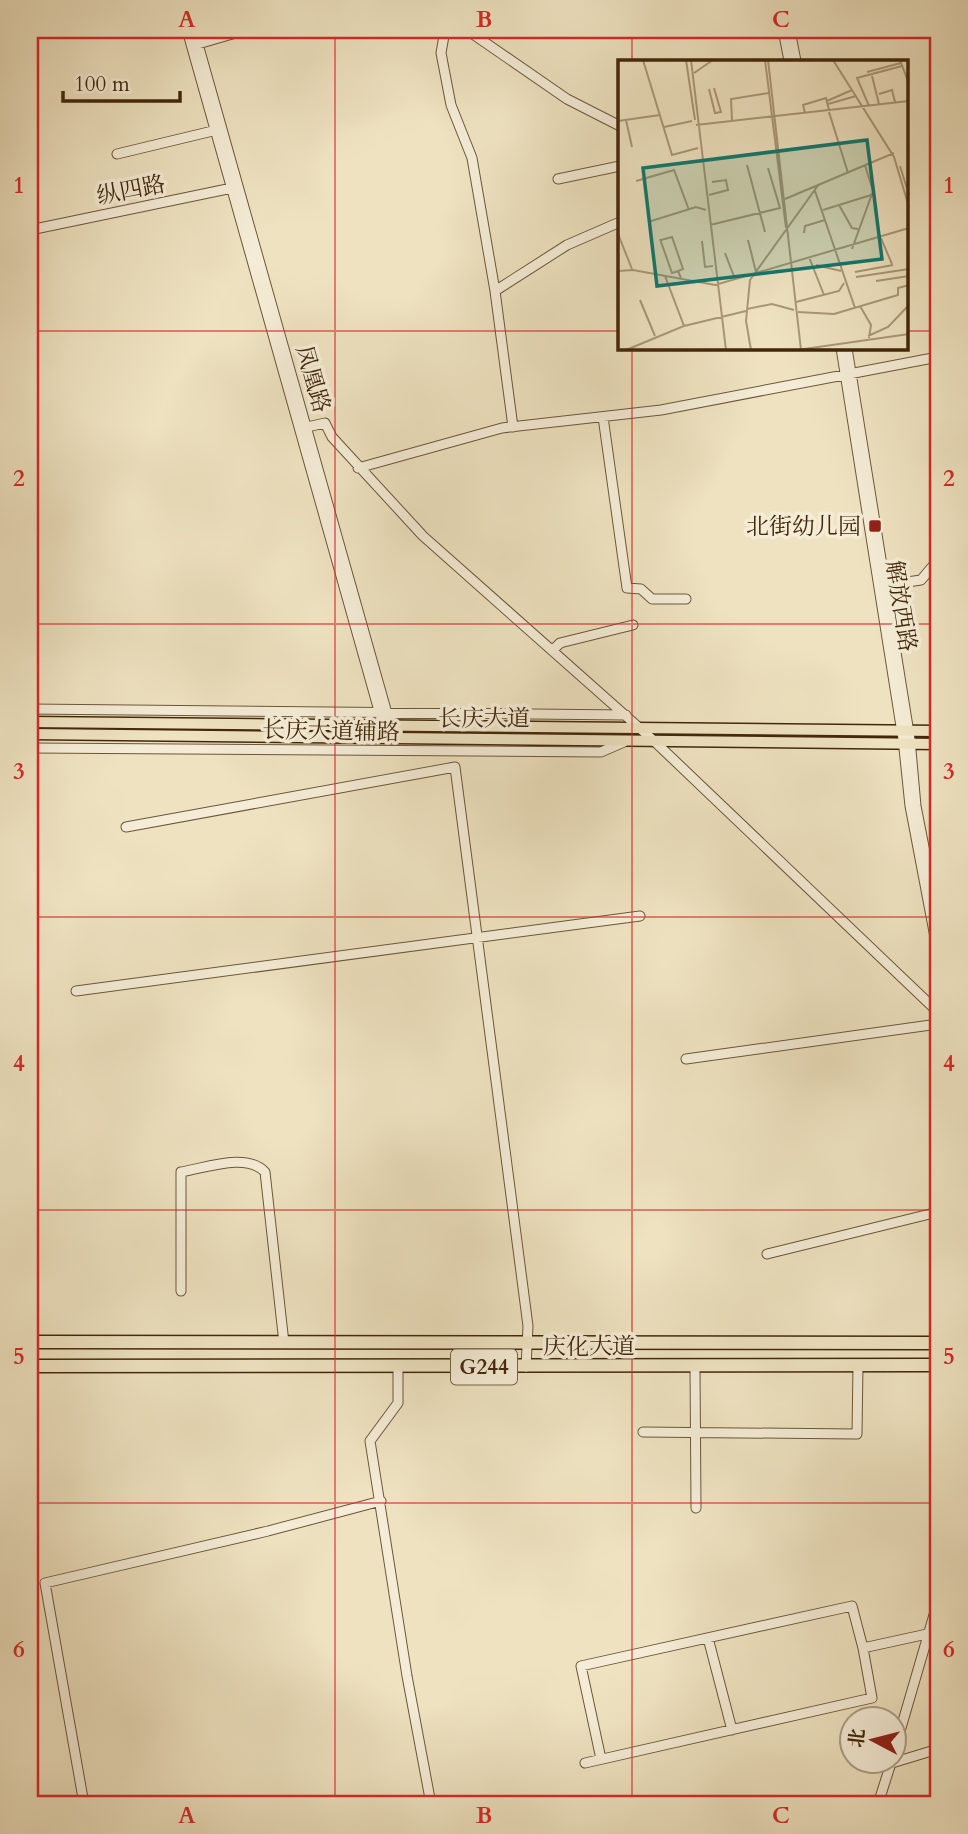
<svg xmlns="http://www.w3.org/2000/svg" width="968" height="1834" font-family="Cardo,'Noto Serif SC',serif">
<style>
.lines{fill:none;stroke-linecap:round;stroke-linejoin:round}
.minor-casing{stroke:#6d5638;stroke-width:11}
.major-casing{stroke:#42270a;stroke-width:13}
.highway-casing{stroke:#42270a;stroke-width:15}
.minor{stroke:#f4ecd6;stroke-width:9}
.major{stroke:#eee2c0;stroke-width:10}
.highway{stroke:#eee2c0;stroke-width:12}
.grid{fill:none;stroke:#d62828;stroke-width:2;stroke-opacity:0.55}
.poi-dot{fill:#8f2418;stroke:#f4ecd6;stroke-width:2.5}
.labels{text-anchor:middle;dominant-baseline:central;stroke-width:7;stroke-linejoin:round;paint-order:stroke}
.shield{fill:#f4ecd6;stroke:#776247;stroke-width:2}
.shield-label{font-size:21px;font-weight:bold;fill:#42270a}
.street-label{font-size:23px;fill:#42270a;stroke:#f4ecd6}
.poi-label{font-size:23px;fill:#42270a;stroke:#f4ecd6;text-anchor:end}
.inset-road{fill:none;stroke:#a99777;stroke-width:2}
.view{fill:#0f766e;fill-opacity:0.15;stroke:#0f766e;stroke-width:3.5}
.inset-edge{fill:none;stroke:#42270a;stroke-width:3.5}
.neatline{fill:none;stroke:#d62828;stroke-width:2.5}
.grid-label{font-size:23px;text-anchor:middle;font-weight:bold;fill:#d62828}
</style>
<rect width="100%" height="100%" fill="#eee2c0"/>
<filter id="stains"><feTurbulence type="fractalNoise" baseFrequency=".00286" numOctaves="4"/><feColorMatrix values="0 0 0 0 .2 0 0 0 0 .09 0 0 0 0 .02 0 0 0 .5 -.17"/></filter>
<radialGradient id="worn" r=".72"><stop offset=".6" stop-color="#630" stop-opacity="0"/><stop offset="1" stop-color="#630" stop-opacity=".3"/></radialGradient>
<g class="lines">
<g class="minor-casing">
<path id="minor" d="M 187,30 L 385,732
M 194,30 L 394,738
M 445,30 L 441,53 L 451,105 L 472,158 L 495,291 L 513,427
M 467,30 L 567,99 L 620,126
M 783,30 L 789,61
M 790,30 L 796,61
M 198,44 L 246,30
M 117,154 L 221,129
M 558,179 L 620,166
M 30,230 L 237,187
M 495,291 L 567,245 L 620,222
M 841,348 L 903,739 L 910,806 L 938,953
M 847,348 L 910,739 L 916,806 L 938,918
M 603,417 L 627,588 L 641,589 L 652,599 L 686,599
M 307,427 L 325,423 L 332,437 L 423,536 L 653,740 L 938,1012
M 358,468 L 502,428 L 661,410 L 938,357
M 880,586 L 921,580 L 938,560
M 553,650 L 560,643 L 633,625
M 30,709 L 626,715
M 30,748 L 601,752 L 624,742
M 126,827 L 455,767 L 528,1326 L 526,1367
M 76,991 L 640,916
M 686,1059 L 938,1024
M 767,1254 L 938,1212
M 181,1291 L 181,1172 C 206,1168 246,1152 265,1172 L 284,1343
M 398,1367 L 398,1403 L 370,1441 L 407,1676 L 431,1804
M 695,1367 L 696,1508
M 643,1432 L 857,1434 L 858,1365
M 708,1638 L 732,1730
M 894,1752 L 938,1601
M 601,1759 L 581,1666 L 852,1606 L 863,1648
M 585,1763 L 872,1698 L 863,1648 L 927,1634
M 892,1763 L 938,1749
M 84,1804 L 45,1583 L 268,1531 L 381,1501
M 878,1804 L 892,1760"/>
</g>
<g class="major-casing">
<path id="major" d="M 30,722 L 938,731
M 30,734 L 938,744"/>
</g>
<g class="highway-casing">
<path id="highway" d="M 30,1342 L 938,1343
M 30,1366 L 938,1365"/>
</g>
<use href="#minor" class="minor"/>
<use href="#major" class="major"/>
<use href="#highway" class="highway"/>
</g>
<path class="grid" d="M 335,30 L 335,1804M 632,30 L 632,61M 30,331 L 620,331M 907,331 L 938,331M 632,348 L 632,1804M 30,624 L 938,624M 30,917 L 938,917M 30,1210 L 938,1210M 30,1503 L 938,1503"/>
<rect class="poi-dot" x="868" y="519" width="14" height="14" rx="3.5"/>
<g class="labels">
<rect class="shield" x="451" y="1349.5" width="66" height="35" rx="5"/>
<g class="shield-label">
<text x="484" y="1367">G244</text>
</g>
<g class="street-label">
<text transform="translate(131 190) rotate(-11)">纵四路</text>
<text transform="translate(313 379) rotate(74)">凤凰路</text>
<text transform="translate(901 606) rotate(81)">解放西路</text>
<text x="484" y="718">长庆大道</text>
<text transform="translate(331 731) rotate(1)">长庆大道辅路</text>
<text x="589" y="1346">庆化大道</text>
</g>
<g class="poi-label">
<text x="861" y="526">北街幼儿园</text>
</g>
</g>
<g transform="translate(618 60)">
<rect width="290" height="290" fill="#eee2c0"/>
<path class="inset-road" d="M 25,0 L 54,95 L 80,88M 68,0 L 77,60M 73,0 L 108,290M 147,0 L 168,168M 150,0 L 183,290M 215,0 L 276,97 L 291,147M 282,0 L 291,24M 249,12 L 283,3M 76,13 L 95,0M 254,16 L 261,44M 91,29 L 97,53 L 103,52 L 96,28M 261,34 L 274,30 L 277,42M 209,41 L 234,30M 210,44 L 238,36M 251,46 L 239,18 L 284,6M 211,52 L 230,113M 187,53 L 185,45 L 208,38 L 211,50M 8,60 L 14,87M 0,61 L 42,55M 114,61 L 113,39 L 151,33M 78,65 L 291,41M 46,67 L 74,61M 129,105 L 147,172M 282,106 L 291,135M 18,121 L 56,110 L 71,150M 197,131 L 237,248M 91,135 L 110,130 L 108,120 L 94,122M 167,139 L 276,93M 221,145 L 234,168 L 240,169M 205,150 L 253,135M 30,162 L 78,147 L 88,150M 92,165 L 162,148 L 150,108M 186,173 L 187,166 L 207,160M 0,174 L 14,209M 262,176 L 274,204M 42,179 L 54,213 L 60,211 L 63,218M 43,180 L 54,177 L 65,209 L 60,211M 130,180 L 138,212M 84,181 L 87,207 L 95,206M 234,189 L 255,131 L 247,105M 107,193 L 117,219M 191,197 L 206,235M 198,205 L 223,211M 0,211 L 15,210 L 97,225 L 291,168M 237,212 L 275,205M 238,217 L 291,209M 258,221 L 291,216M 22,240 L 37,276M 178,242 L 221,231 L 226,223M 242,246 L 253,265 L 251,278M 129,249 L 154,244 L 176,250M 180,252 L 216,254 L 280,235 L 280,228 L 291,225M 66,266 L 128,251M 250,276 L 270,267 L 291,245M 8,290 L 66,266 L 47,216M 133,290 L 128,261 L 132,220 L 201,124M 179,290 L 291,274"/>
<path class="view" d="M 249,80 L 264,199 L 39,226 L 25,108 Z"/>
<rect width="290" height="290" class="inset-edge"/>
</g>
<rect width="968" height="1834" fill="none" stroke="#eee2c0" stroke-width="77"/>
<g transform="translate(873 1740) rotate(277)"><circle r="33" fill="#f4ecd6" stroke="#ad9d84" stroke-width="2"/>
<path d="M0-5L12 26L0 18L-12 26Z" fill="#8f2418"/>
<text y="-10" font-size="19" font-weight="bold" text-anchor="middle" fill="#42270a">北</text>
</g>
<path d="M63 91v10h117v-10" fill="none" stroke="#42270a" stroke-width="3.5"/>
<text x="74" y="91" font-size="21" fill="#42270a" stroke="#f4ecd6" stroke-width="5" paint-order="stroke">100 m</text>
<rect x="38" y="38" width="892" height="1758" class="neatline"/>
<g class="grid-label">
<text x="187" y="27">A</text>
<text x="484" y="27">B</text>
<text x="781" y="27">C</text>
<text x="19" y="193">1</text>
<text x="949" y="193">1</text>
<text x="19" y="486">2</text>
<text x="949" y="486">2</text>
<text x="19" y="779">3</text>
<text x="949" y="779">3</text>
<text x="19" y="1071">4</text>
<text x="949" y="1071">4</text>
<text x="19" y="1364">5</text>
<text x="949" y="1364">5</text>
<text x="19" y="1657">6</text>
<text x="949" y="1657">6</text>
<text x="187" y="1823">A</text>
<text x="484" y="1823">B</text>
<text x="781" y="1823">C</text>
</g>
<rect width="100%" height="100%" filter="url(#stains)"/>
<rect width="100%" height="100%" fill="url(#worn)"/>
</svg>
